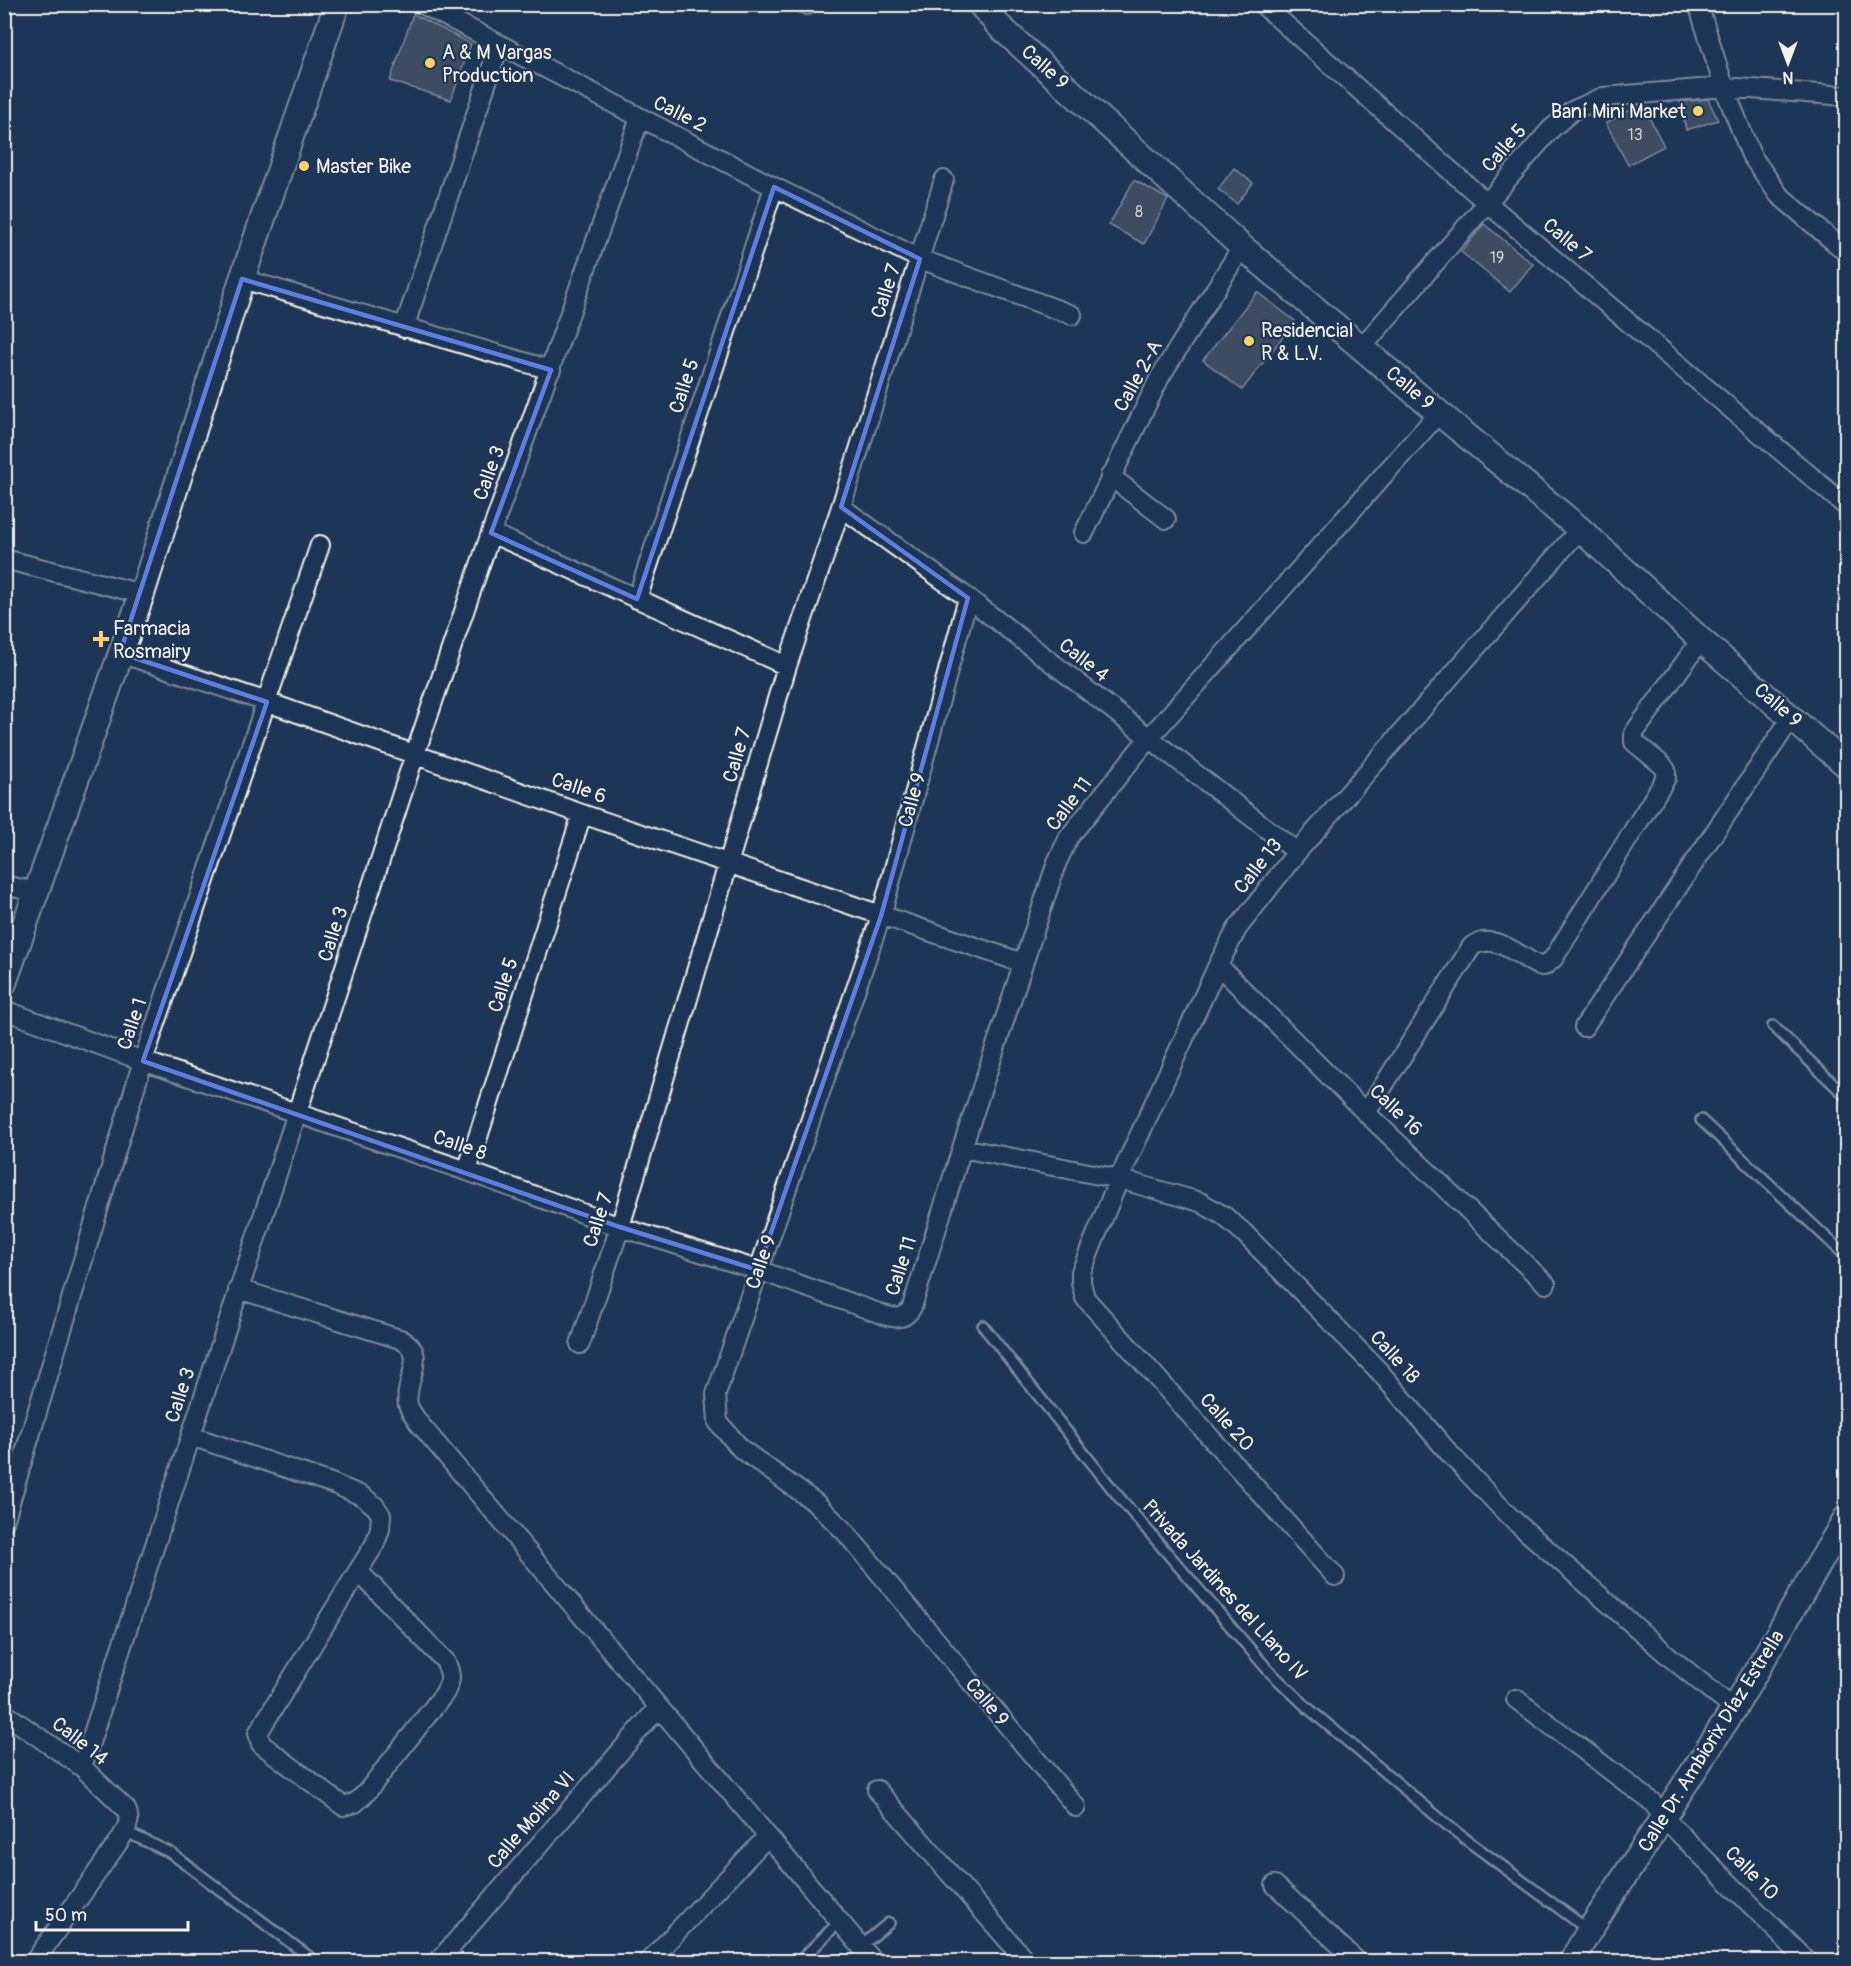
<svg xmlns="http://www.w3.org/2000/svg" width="1851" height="1966" font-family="Pangolin,sans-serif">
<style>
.building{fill:#65676e;stroke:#f4f1e8;stroke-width:1.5}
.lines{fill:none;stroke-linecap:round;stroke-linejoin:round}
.lane-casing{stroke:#f4f1e8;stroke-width:14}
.street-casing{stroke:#f4f1e8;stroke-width:22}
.secondary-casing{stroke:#f4f1e8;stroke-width:28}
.lane{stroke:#1d3557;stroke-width:9}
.street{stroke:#1d3557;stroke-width:18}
.secondary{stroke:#1d3557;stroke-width:24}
.marked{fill:none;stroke:#5e7fdd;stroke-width:4.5;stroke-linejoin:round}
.poi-dot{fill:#ffd166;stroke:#1d3557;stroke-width:2}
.labels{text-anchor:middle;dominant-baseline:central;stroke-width:4.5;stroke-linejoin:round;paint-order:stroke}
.number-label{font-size:16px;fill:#d0ceca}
.poi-label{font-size:20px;fill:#f4f1e8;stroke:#1d3557;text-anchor:start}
.street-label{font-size:20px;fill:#f4f1e8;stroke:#1d3557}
</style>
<rect width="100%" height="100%" fill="#1d3557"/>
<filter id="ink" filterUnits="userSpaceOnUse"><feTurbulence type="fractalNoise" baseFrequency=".0167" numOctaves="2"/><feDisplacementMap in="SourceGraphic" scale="12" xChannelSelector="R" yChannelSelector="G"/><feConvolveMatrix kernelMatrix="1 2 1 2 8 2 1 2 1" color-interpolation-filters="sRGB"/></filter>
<g filter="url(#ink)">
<path class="building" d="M 413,14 L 471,44 L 451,100 L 390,81 Z
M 1708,99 L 1718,120 L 1686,130 L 1680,102 Z
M 1642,104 L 1664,146 L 1628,165 L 1606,123 Z
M 1234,168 L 1253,183 L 1237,204 L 1218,189 Z
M 1134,180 L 1168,199 L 1144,244 L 1109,225 Z
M 1484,224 L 1533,264 L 1510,292 L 1461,252 Z
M 1257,292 L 1295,321 L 1242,390 L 1203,360 Z"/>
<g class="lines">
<g class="lane-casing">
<path id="lane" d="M 1773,1026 L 1846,1096
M 1701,1120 L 1846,1256
M 983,1326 L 1118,1496 L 1269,1671 L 1309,1709 L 1452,1829 L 1587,1929
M 124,1831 L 171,1853 L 316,1962
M 861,1946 L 889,1923
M 799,1962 L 832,1929"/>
</g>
<g class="street-casing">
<path id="street" d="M 422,4 L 774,187 L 920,259 L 1072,315
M 805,4 L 807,5
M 1262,4 L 1486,202 L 1846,506
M 1698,4 L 1724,87 L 1751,155 L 1779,195 L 1846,252
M 242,279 L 551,370
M 404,328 L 499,46
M 1362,347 L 1551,129 L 1572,111 L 1603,97 L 1724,87 L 1846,96
M 1110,476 L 1166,519
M 841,507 L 968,598 L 1297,852
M 491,533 L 787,666
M 1084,533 L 1160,377 L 1242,247
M 4,559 L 142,594
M 968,598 L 881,916 L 716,1394 L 718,1422 L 741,1449 L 816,1503 L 846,1533 L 1076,1807
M 637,599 L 774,187
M 120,653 L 267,702 L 582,814 L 1023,963
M 4,885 L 36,892
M 1218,965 L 1366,1113 L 1546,1284
M 4,1010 L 143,1061 L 467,1171 L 620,1227 L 758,1270 L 887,1316 C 899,1319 906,1318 912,1307 L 962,1148 L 1047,892 L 1057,862 L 1069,837 L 1148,739 L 1439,413
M 1584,1027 L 1792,717
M 1366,1113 L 1472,946 C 1496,932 1518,956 1539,966 L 1544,966 L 1553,959 L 1666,778 L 1666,770 L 1663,766 L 1634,742 L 1634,733 L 1701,640
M 962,1148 L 1119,1179 L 1200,1202 L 1224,1216 L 1243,1232 L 1379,1371 L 1449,1453 L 1510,1517 L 1671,1658 L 1734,1709
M 467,1171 L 582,814
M 238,1289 L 400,1339 C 431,1354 403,1380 408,1405 C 410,1411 415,1417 418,1422 L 874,1962
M 580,1344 L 620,1227 L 787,666 L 841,507 L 944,180
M 191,1436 L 334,1484 L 362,1496 L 375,1506 L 381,1515 L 380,1529 L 375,1544 L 358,1571 L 258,1733 L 261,1744 L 343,1806 L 355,1803 L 365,1794 L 444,1694 C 452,1680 452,1675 445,1661 L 358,1571
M 4,1522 L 143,1061 L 320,545
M 1335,1576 L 1085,1298 L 1081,1282 L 1081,1272 L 1119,1179 L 1218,965 L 1237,929 L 1297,852 L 1580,529
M 1516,1699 L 1652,1802 L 1664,1818 L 1808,1962
M 4,1713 L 82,1767 L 126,1809 C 132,1821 126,1829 120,1840 L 34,1962
M 82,1767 L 415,754 L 491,533 L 640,118
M 877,1790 L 1027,1962
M 1275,1885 L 1358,1962
M 438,1962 L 658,1708
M 648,1962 L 767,1837"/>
</g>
<g class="secondary-casing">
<path id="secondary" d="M 980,4 L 998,25 L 1242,247 L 1439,413 L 1580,529 L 1701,640 L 1846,765
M 4,983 L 142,594 L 242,279 L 337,4
M 1571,1962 L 1589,1931 L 1734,1709 L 1846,1518"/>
</g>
<use href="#lane" class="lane"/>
<use href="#street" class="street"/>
<use href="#secondary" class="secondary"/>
</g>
</g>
<path d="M0 0H1851V1966H0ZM 774,187 L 920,259 L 841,507 L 968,598 L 881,916 L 758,1270 L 620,1227 L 143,1061 L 267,702 L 120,653 L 242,279 L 551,370 L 491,533 L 637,599 Z" fill="#1d3557" fill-opacity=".55" fill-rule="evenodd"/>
<path class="marked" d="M 774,187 L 920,259 L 841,507 L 968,598 L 881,916 L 758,1270 L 620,1227 L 143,1061 L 267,702 L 120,653 L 242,279 L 551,370 L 491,533 L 637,599 Z"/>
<g class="poi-dot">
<circle cx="430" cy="63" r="6"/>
<circle cx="1698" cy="111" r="6"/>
<circle cx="304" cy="166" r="6"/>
<circle cx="1249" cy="341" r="6"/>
<path d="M98 630h6v6h6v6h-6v6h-6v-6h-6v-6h6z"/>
</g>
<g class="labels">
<g class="number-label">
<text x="1635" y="135">13</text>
<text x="1139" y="212">8</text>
<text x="1497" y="258">19</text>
</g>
<g class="poi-label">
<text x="442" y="52">A &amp; M Vargas<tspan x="442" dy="23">Production</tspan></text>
<text x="1686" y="111" text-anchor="end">Baní Mini Market</text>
<text x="316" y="166">Master Bike</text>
<text x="1261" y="330">Residencial<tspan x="1261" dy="23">R &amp; L.V.</tspan></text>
<text x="113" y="628">Farmacia<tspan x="113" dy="23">Rosmairy</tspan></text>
</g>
<g class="street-label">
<text transform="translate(1045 67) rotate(42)">Calle 9</text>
<text transform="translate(680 114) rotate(27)">Calle 2</text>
<text transform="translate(1504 148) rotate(-49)">Calle 5</text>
<text transform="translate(1567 240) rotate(40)">Calle 7</text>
<text transform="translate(886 291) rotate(-72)">Calle 7</text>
<text transform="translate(1138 376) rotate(-61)">Calle 2-A</text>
<text transform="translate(684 386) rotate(-72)">Calle 5</text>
<text transform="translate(1410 388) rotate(40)">Calle 9</text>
<text transform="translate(489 473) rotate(-70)">Calle 3</text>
<text transform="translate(1084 660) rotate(38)">Calle 4</text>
<text transform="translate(1778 705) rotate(41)">Calle 9</text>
<text transform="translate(737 755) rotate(-74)">Calle 7</text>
<text transform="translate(579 788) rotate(19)">Calle 6</text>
<text transform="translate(912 800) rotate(-75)">Calle 9</text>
<text transform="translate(1069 804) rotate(-53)">Calle 11</text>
<text transform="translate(1258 866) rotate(-52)">Calle 13</text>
<text transform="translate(333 934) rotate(-72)">Calle 3</text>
<text transform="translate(503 985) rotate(-72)">Calle 5</text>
<text transform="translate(132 1024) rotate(-71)">Calle 1</text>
<text transform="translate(1396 1110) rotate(44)">Calle 16</text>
<text transform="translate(460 1145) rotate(19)">Calle 8</text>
<text transform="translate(598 1220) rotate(-72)">Calle 7</text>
<text transform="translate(761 1262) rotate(-71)">Calle 9</text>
<text transform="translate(901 1266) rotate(-72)">Calle 11</text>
<text transform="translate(1395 1357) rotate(48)">Calle 18</text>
<text transform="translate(180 1395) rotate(-72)">Calle 3</text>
<text transform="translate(1227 1422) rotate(48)">Calle 20</text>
<text transform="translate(1225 1590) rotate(48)">Privada Jardines del Llano IV</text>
<text transform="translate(987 1702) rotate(50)">Calle 9</text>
<text transform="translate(80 1741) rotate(38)">Calle 14</text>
<text transform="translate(1711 1741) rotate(-58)">Calle Dr. Ambiorix Díaz Estrella</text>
<text transform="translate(531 1820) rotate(-49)">Calle Molina VI</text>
<text transform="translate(1752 1873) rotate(45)">Calle 10</text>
</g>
</g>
<rect width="1851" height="1966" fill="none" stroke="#1d3557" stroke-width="24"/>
<rect x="12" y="12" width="1827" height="1942" fill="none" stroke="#f4f1e8" stroke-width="2" filter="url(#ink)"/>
<g transform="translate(1788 63) rotate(180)" stroke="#1d3557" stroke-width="4.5" paint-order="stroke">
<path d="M0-4.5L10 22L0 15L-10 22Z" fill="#f4f1e8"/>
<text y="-9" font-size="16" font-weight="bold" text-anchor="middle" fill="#f4f1e8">N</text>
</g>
<path d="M36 1921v9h152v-9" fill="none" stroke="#f4f1e8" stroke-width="3"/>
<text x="45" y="1921" font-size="18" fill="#f4f1e8" stroke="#1d3557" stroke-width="4.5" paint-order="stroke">50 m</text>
</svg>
